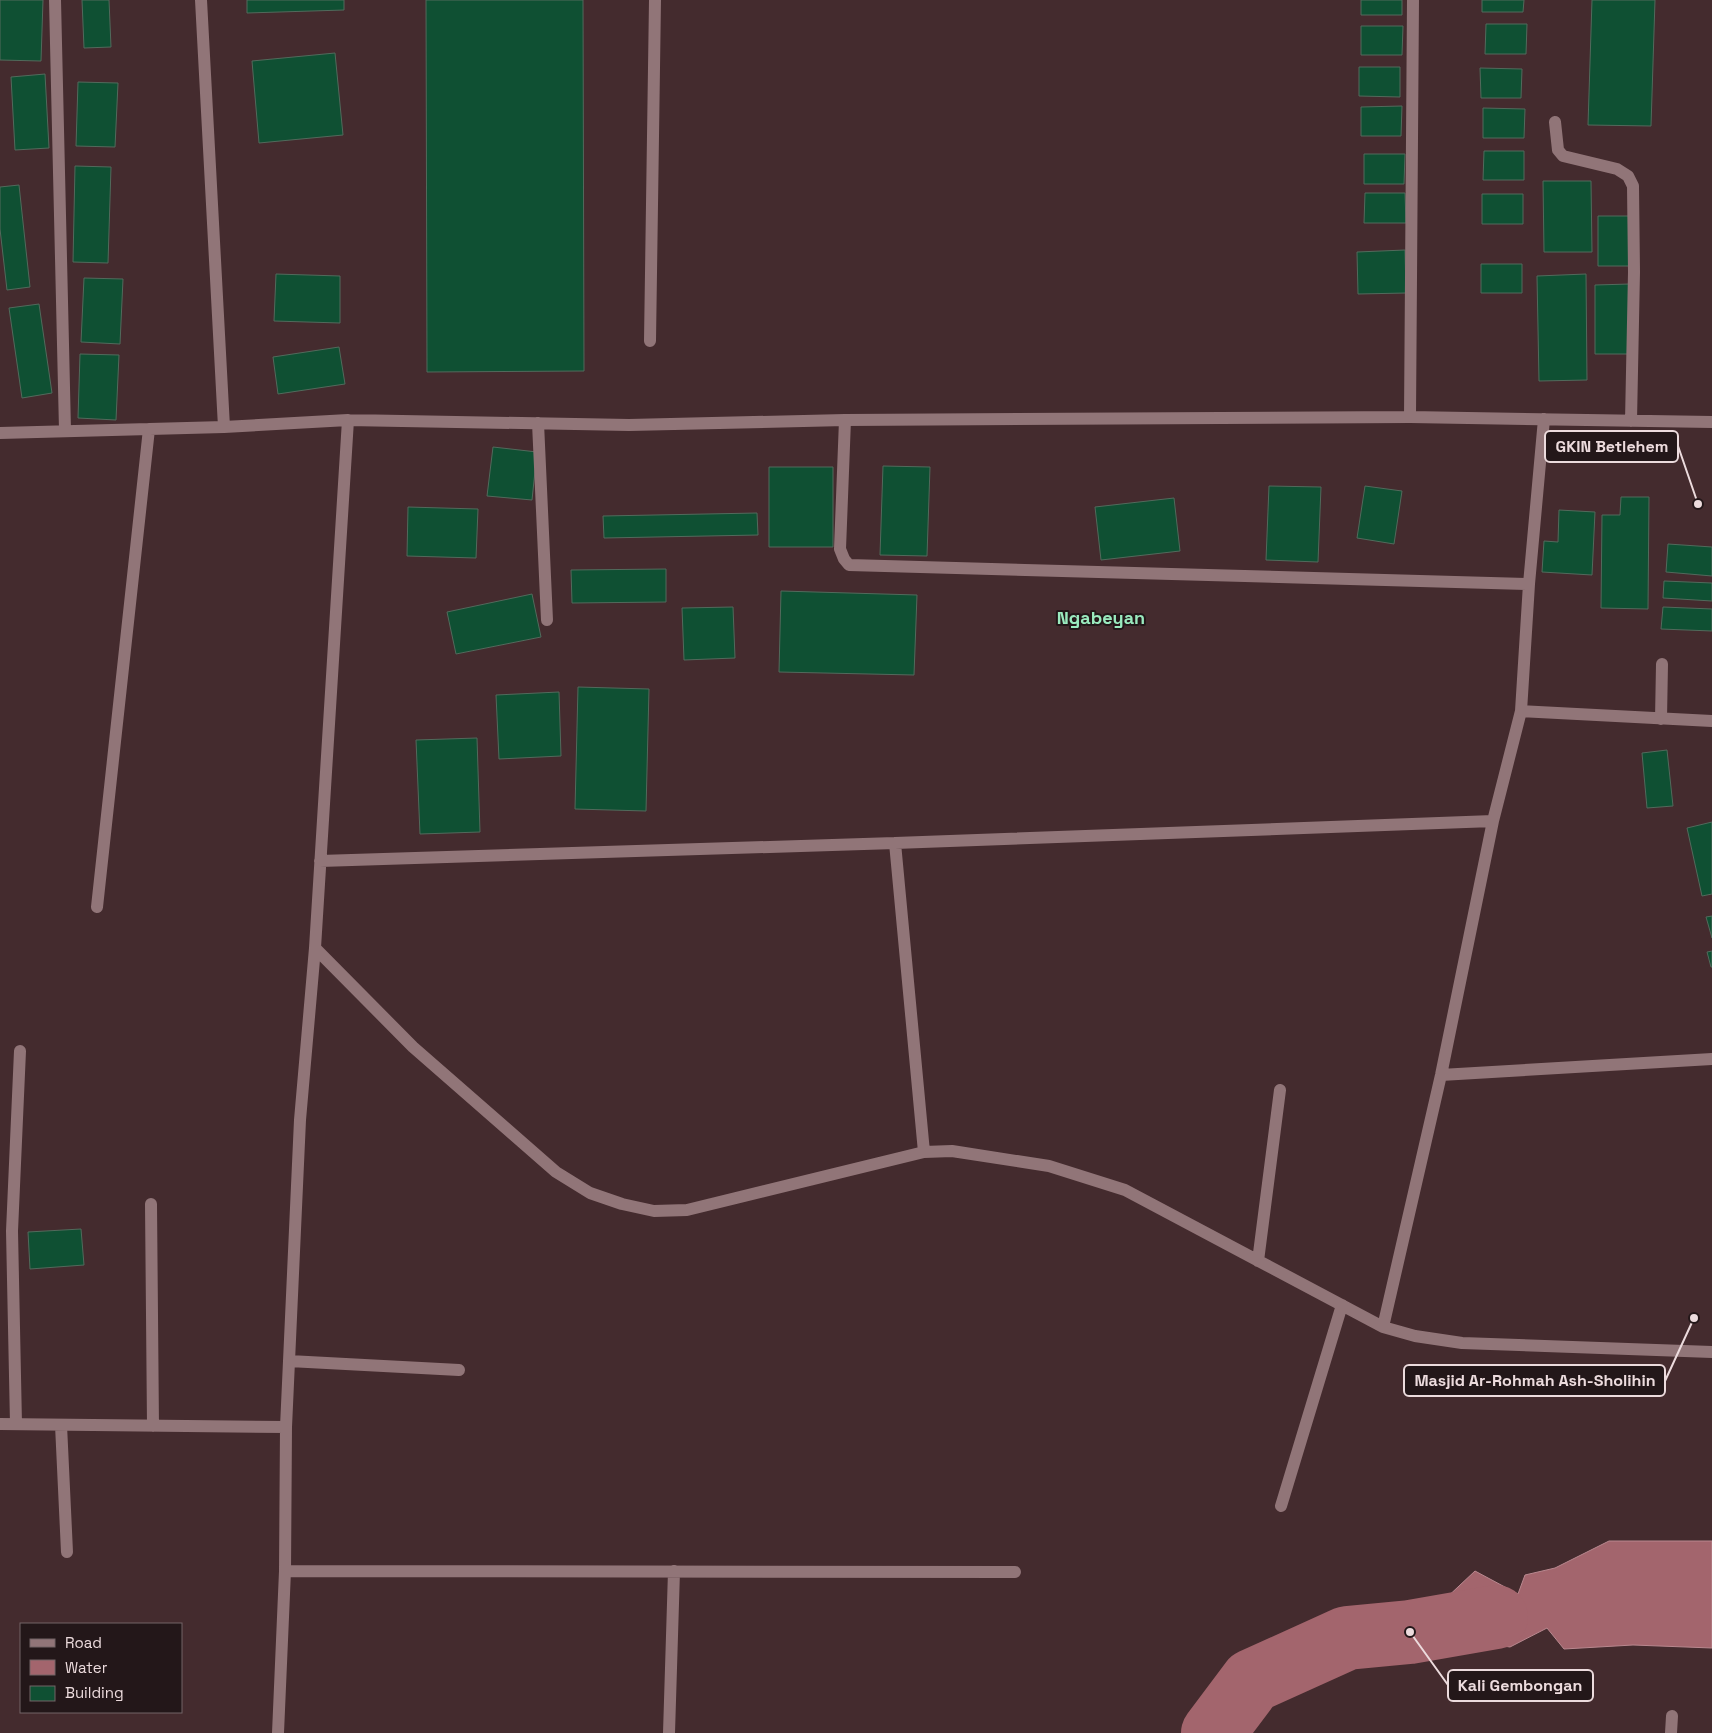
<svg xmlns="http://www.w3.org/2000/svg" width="1712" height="1733" font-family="'Space Grotesk',sans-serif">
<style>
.water{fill:#a3656d;stroke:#b9888f}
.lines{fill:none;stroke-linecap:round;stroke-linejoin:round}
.river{stroke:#a3656d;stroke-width:64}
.building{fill:#0f5033;stroke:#526a5c}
.minor{stroke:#917578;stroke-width:12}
.labels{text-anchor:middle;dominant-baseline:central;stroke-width:4;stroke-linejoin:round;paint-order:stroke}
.quarter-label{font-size:18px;font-weight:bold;fill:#9aeabe;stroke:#231719}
.leader{fill:none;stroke:#ecdbdd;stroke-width:2}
.callout-dot{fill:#ecdbdd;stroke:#231719;stroke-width:2}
.callout{fill:#231719;stroke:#ecdbdd;stroke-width:2}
.callout-label{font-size:16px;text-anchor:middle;font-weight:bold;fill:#ecdbdd}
</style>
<rect width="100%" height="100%" fill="#442b2e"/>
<path class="water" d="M 1609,1541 L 1712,1541 L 1712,1648 L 1633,1645 L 1564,1649 L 1547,1628 L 1510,1647 L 1410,1632 L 1475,1571 L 1518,1594 L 1525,1575 L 1555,1568 Z"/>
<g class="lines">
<path class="river" d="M 1213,1733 L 1252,1681 L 1347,1638 L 1410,1632 L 1496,1617"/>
</g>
<path class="building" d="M 0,0 L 43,0 L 41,61 L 0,60 Z
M 82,0 L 109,0 L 111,47 L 84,48 Z
M 247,0 L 344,0 L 344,10 L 247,13 Z
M 426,0 L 583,0 L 584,371 L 427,372 Z
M 1361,0 L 1402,0 L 1402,15 L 1361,15 Z
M 1482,0 L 1524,0 L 1523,12 L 1482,12 Z
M 1592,0 L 1655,0 L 1651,126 L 1588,125 Z
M 1486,24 L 1527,24 L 1526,54 L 1485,54 Z
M 1361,26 L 1403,26 L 1402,55 L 1361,55 Z
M 335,53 L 343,135 L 259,143 L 252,61 Z
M 1359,67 L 1400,67 L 1400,97 L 1359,96 Z
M 1480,68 L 1522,69 L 1521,98 L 1481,98 Z
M 45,74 L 49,148 L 15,150 L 11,77 Z
M 78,82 L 118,83 L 115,147 L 76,146 Z
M 1402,106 L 1401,136 L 1361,136 L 1361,107 Z
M 1483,108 L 1525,109 L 1524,138 L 1483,138 Z
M 1484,151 L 1524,151 L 1524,180 L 1483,180 Z
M 1364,154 L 1405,154 L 1404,184 L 1364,184 Z
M 75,166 L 111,167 L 108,263 L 73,262 Z
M 1543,181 L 1591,181 L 1592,252 L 1544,252 Z
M 19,185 L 30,287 L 7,290 L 0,229 L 0,187 Z
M 1365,193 L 1405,193 L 1406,223 L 1364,223 Z
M 1482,194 L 1523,194 L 1523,224 L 1482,224 Z
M 1598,216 L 1630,216 L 1630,266 L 1598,266 Z
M 1405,250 L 1406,293 L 1358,294 L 1357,252 Z
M 1481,264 L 1522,264 L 1522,293 L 1481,293 Z
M 276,274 L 340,276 L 340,323 L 274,321 Z
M 1586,274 L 1587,380 L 1539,381 L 1537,276 Z
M 84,278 L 123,279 L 120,344 L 81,342 Z
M 1630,284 L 1629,354 L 1595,354 L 1595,285 Z
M 39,304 L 52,393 L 22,398 L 9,308 Z
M 339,347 L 345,384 L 278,394 L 273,357 Z
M 80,354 L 119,355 L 116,420 L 78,418 Z
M 493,447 L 537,452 L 532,500 L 487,496 Z
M 883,466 L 930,467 L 927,556 L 880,555 Z
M 769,467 L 833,467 L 833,547 L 769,547 Z
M 1269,486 L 1321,487 L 1318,562 L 1266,560 Z
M 1365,486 L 1402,491 L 1394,544 L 1357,538 Z
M 1621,497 L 1649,497 L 1648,609 L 1601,608 L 1602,515 L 1620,515 Z
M 1174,498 L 1180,551 L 1101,560 L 1095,507 Z
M 408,507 L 478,509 L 476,558 L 407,556 Z
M 1559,510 L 1595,512 L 1592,575 L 1542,572 L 1544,541 L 1558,542 Z
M 757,513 L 758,535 L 604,538 L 603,516 Z
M 1668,544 L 1712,547 L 1712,576 L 1666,572 Z
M 666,569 L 666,602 L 572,603 L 571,570 Z
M 1664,581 L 1712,583 L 1712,601 L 1663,598 Z
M 781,591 L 917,595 L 914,675 L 779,672 Z
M 532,594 L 541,637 L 456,654 L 447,612 Z
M 733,607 L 735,658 L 684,660 L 682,608 Z
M 1663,607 L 1712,609 L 1712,631 L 1661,629 Z
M 578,687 L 649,689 L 646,811 L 575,809 Z
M 559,692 L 561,756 L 499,759 L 496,695 Z
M 477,738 L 480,832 L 420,834 L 416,740 Z
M 1667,750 L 1673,806 L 1647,808 L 1642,753 Z
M 1712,822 L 1712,894 L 1702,896 L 1687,828 Z
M 1712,916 L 1712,938 L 1706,917 Z
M 1712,951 L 1712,967 L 1711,967 L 1707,952 Z
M 81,1229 L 84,1265 L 30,1269 L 28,1232 Z"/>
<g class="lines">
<path class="minor" d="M 55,0 L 65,430
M 201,0 L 224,427
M 1555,122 L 1558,150 L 1563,156 L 1617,169 L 1628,176 L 1633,186 L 1634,272 L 1631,421
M 650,341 L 655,0
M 1410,417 L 1413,0
M 845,420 L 840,549 L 844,559 L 849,565 L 1529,584
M 538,423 L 547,620
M 0,433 L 224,427 L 348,420 L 629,425 L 845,420 L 1410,417 L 1712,422
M 1521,711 L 1712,721
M 1661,719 L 1662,664
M 895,843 L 924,1152
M 320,861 L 895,843 L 1493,821
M 97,907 L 149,429
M 315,948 L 413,1047 L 556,1172 L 590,1193 L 622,1204 L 654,1211 L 687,1210 L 924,1152 L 952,1151 L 1049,1166 L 1125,1190 L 1383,1327 L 1415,1336 L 1462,1343 L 1712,1352
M 1441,1075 L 1712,1059
M 151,1204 L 153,1426
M 1258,1261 L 1280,1090
M 1383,1327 L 1441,1075 L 1493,821 L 1521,711 L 1529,584 L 1544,419
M 289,1361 L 459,1370
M 0,1424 L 286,1427
M 16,1424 L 12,1231 L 20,1051
M 61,1425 L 67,1552
M 1281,1506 L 1342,1305
M 285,1571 L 1015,1572
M 278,1733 L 285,1571 L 286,1427 L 300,1120 L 315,948 L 348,420
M 669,1733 L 674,1571
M 1671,1733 L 1672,1716"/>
</g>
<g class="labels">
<g class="quarter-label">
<text x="1101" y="617">Ngabeyan</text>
</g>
</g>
<path class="leader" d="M1698 504L1678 446M1694 1318L1665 1381M1410 1632L1448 1685"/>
<g class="callout-dot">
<circle cx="1698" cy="504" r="5"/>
<circle cx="1694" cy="1318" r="5"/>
<circle cx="1410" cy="1632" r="5"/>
</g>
<g class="callout">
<rect x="1545" y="431" width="133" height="31" rx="5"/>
<rect x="1404" y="1365" width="261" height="31" rx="5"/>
<rect x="1448" y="1670" width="145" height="31" rx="5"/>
</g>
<g class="callout-label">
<text x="1612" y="452">GKIN Betlehem</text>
<text x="1535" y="1386">Masjid Ar-Rohmah Ash-Sholihin</text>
<text x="1520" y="1691">Kali Gembongan</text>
</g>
<rect x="20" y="1623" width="162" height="90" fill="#231719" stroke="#736567"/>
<rect x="30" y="1639" width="25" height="8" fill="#917578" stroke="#736567"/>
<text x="65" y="1648" font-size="15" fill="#ecdbdd">Road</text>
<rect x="30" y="1660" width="25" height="15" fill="#a3656d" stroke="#736567"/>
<text x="65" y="1673" font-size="15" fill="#ecdbdd">Water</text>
<rect x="30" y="1686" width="25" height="15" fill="#0f5033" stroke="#736567"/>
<text x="65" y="1698" font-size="15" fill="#ecdbdd">Building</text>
</svg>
